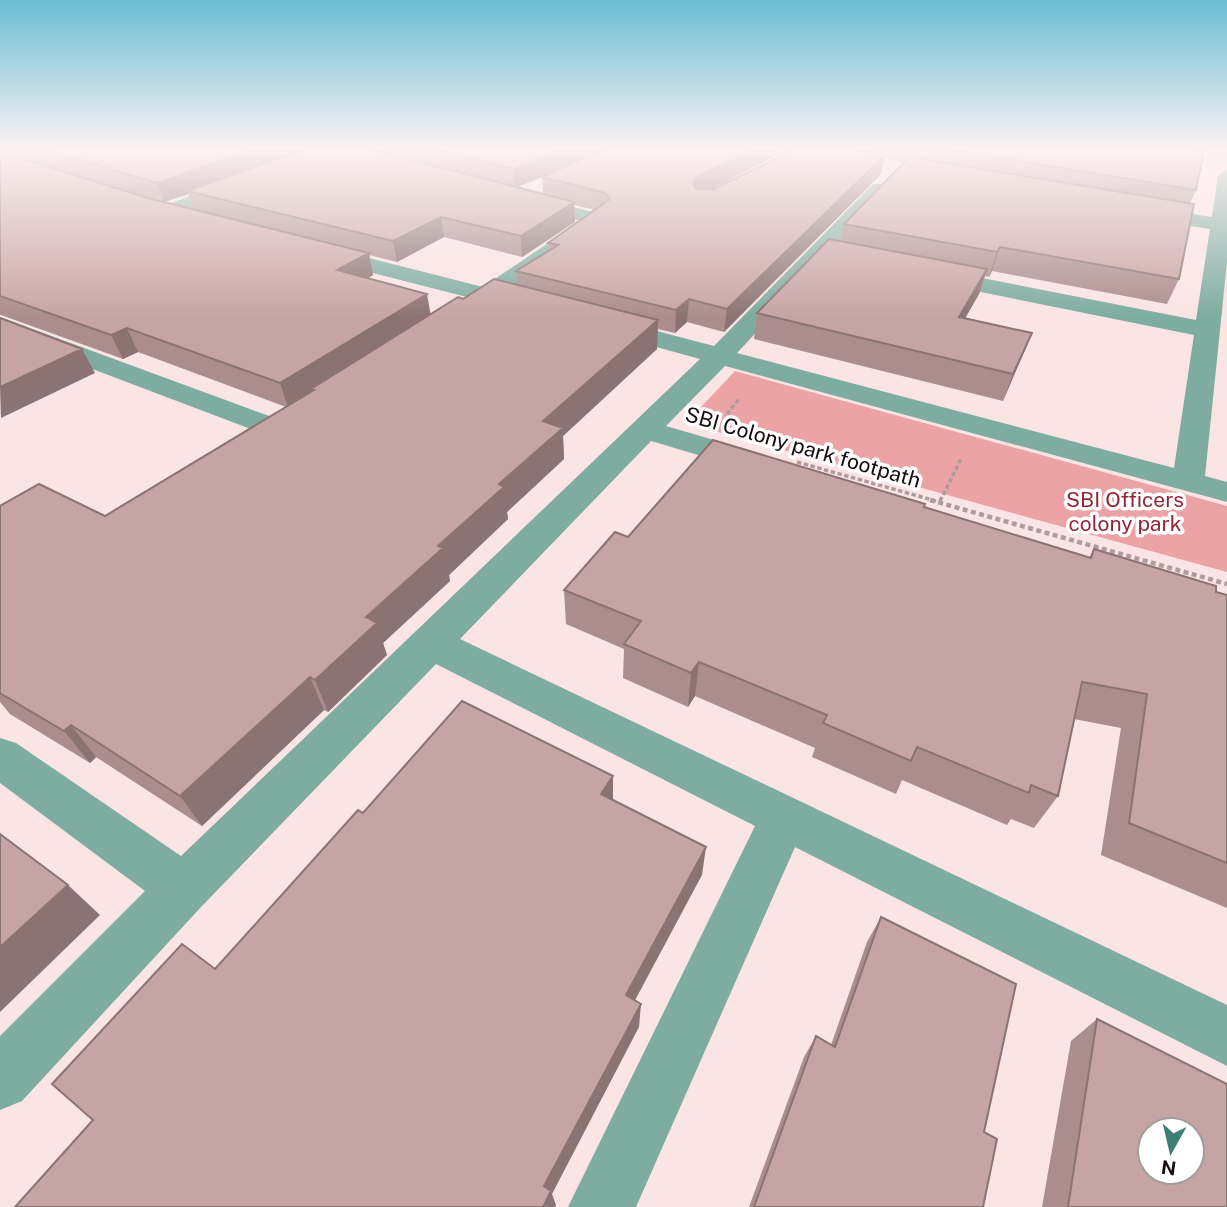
<svg xmlns="http://www.w3.org/2000/svg" width="1227" height="1207" font-family="'Public Sans',sans-serif">
<style>
.green{fill:#eba3a5}
.lines{fill:none;stroke-linecap:round;stroke-linejoin:round}
.path-far1{stroke:#ae9c9c;stroke-width:3.5;stroke-dasharray:4.5 2.5;stroke-linecap:butt}
.path{stroke:#ae9c9c;stroke-width:4.5;stroke-dasharray:5 3.5;stroke-linecap:butt}
.minor{fill:#7eaca1;fill-rule:evenodd}
.wall{fill:#ab8d8d;fill-rule:evenodd}
.shaded-wall{fill:#8b7373}
.building{fill:#c7a4a4;stroke:#8b7373;stroke-width:2;fill-rule:evenodd}
.labels{text-anchor:middle;dominant-baseline:central;stroke-width:7;stroke-linejoin:round;paint-order:stroke}
.street-label{font-size:21px;fill:#150a0a;stroke:#fff}
.park-label{font-size:21px;fill:#932535;stroke:#fff}
</style>
<rect width="100%" height="100%" fill="#fae4e4"/>
<path class="green" d="M 735,371 L 1227,506 L 1227,572 L 686,423 Z"/>
<g class="lines">
<path class="path-far1" d="M 727,414 L 739,399
M 797,462 L 936,501
M 940,501 L 961,459"/>
<path class="path" d="M 930,500 L 1227,584"/>
<path class="minor" d="M 770,148 L 805,148 L 848,157 L 851,161 L 842,166 L 778,153 Z
M 1227,170 L 1227,262 L 1205,476 L 1227,482 L 1227,502 L 725,366 L 666,426 L 766,455 L 771,462 L 766,469 L 755,472 L 651,441 L 460,639 L 1227,1005 L 1227,1066 L 795,847 L 636,1207 L 568,1207 L 755,826 L 436,664 L 202,906 L 22,1101 L 0,1110 L 0,1036 L 145,891 L 0,783 L 0,738 L 16,743 L 181,856 L 700,359 L 598,331 L 594,326 L 598,321 L 607,318 L 714,346 L 872,185 L 879,183 L 888,189 L 886,193 L 737,353 L 1174,468 L 1194,335 L 931,282 L 923,280 L 920,275 L 923,270 L 931,268 L 1196,320 L 1210,229 L 1139,218 L 1132,216 L 1129,212 L 1132,208 L 1139,206 L 1212,217 L 1218,175 Z
M 241,178 L 250,184 L 248,188 L 171,216 L 157,216 L 154,212 L 157,208 Z
M 524,194 L 604,215 L 607,219 L 505,293 L 534,300 L 537,305 L 534,310 L 525,312 L 490,303 C 481,310 475,313 463,310 L 460,305 L 467,297 L 314,258 L 311,253 L 314,248 L 322,246 L 483,287 L 581,221 L 517,204 L 514,200 Z
M 0,317 L 291,424 L 295,430 L 291,436 L 280,439 L 269,436 L 0,334 Z"/>
</g>
<path class="wall" d="M 0,148 L 778,148 L 777,155 L 710,189 L 714,189 L 797,148 L 1202,148 L 1196,190 L 1190,204 L 1179,279 L 1167,304 L 992,271 L 989,277 L 985,276 L 979,294 L 965,318 L 1032,333 L 1003,401 L 754,339 L 757,313 L 840,241 L 844,224 L 904,162 L 884,158 L 881,174 L 724,332 L 687,322 L 675,333 L 658,329 L 657,349 L 563,436 L 564,459 L 507,512 L 508,519 L 449,575 L 450,581 L 383,643 L 387,655 L 328,712 L 324,710 L 202,826 L 96,757 L 90,763 L 10,714 L 0,702 L 0,506 L 105,516 L 286,407 L 138,352 L 123,359 L 1,315 L 0,315 ZM 27,161 L 164,202 L 148,198 ZM 542,177 L 543,194 L 517,187 L 533,181 ZM 188,194 L 194,210 L 164,202 ZM 574,205 L 595,210 L 548,243 L 549,251 L 516,271 L 517,285 L 463,299 L 430,314 L 368,278 L 373,275 L 369,255 L 397,262 L 444,237 L 522,257 L 575,222 Z
M 924,507 L 1089,558 L 1094,549 L 1227,595 L 1227,908 L 1101,855 L 1121,728 L 1074,719 L 1058,796 L 1034,828 L 1011,819 L 1007,825 L 902,780 L 896,794 L 812,757 L 815,748 L 695,696 L 688,707 L 623,678 L 624,649 L 566,624 L 564,590 L 628,537 Z
M 881,917 L 984,1132 L 983,1207 L 749,1207 L 804,1057 L 816,1036 L 831,1045 L 867,942 Z
M 1097,1019 L 1227,1207 L 1042,1207 L 1071,1041 Z"/>
<path class="shaded-wall" d="M 256,148 L 312,148 L 187,191 L 188,194 L 164,202 L 157,183 Z
M 565,148 L 610,148 L 515,188 L 513,169 Z
M 757,148 L 778,148 L 777,155 L 696,197 L 693,183 L 697,177 Z
M 885,155 L 881,174 L 724,332 L 727,309 Z
M 574,202 L 575,222 L 522,257 L 521,236 Z
M 441,217 L 444,237 L 397,262 L 393,241 Z
M 1000,247 L 992,271 L 989,277 L 997,252 Z
M 369,253 L 373,275 L 343,292 L 337,270 Z
M 987,269 L 979,294 L 951,343 L 959,317 Z
M 427,294 L 431,317 L 311,389 L 312,392 L 288,407 L 280,383 Z
M 689,299 L 687,322 L 675,333 L 676,310 Z
M 658,320 L 657,349 L 563,436 L 564,459 L 507,512 L 508,519 L 449,575 L 450,581 L 383,643 L 387,655 L 328,712 L 315,680 L 366,617 L 438,546 L 499,484 L 543,421 Z
M 127,328 L 138,352 L 123,359 L 111,335 Z
M 1032,333 L 1021,359 L 1003,401 L 1013,374 Z
M 82,349 L 95,373 L 1,418 L 0,387 Z
M 699,662 L 695,696 L 688,707 L 691,673 Z
M 310,677 L 324,710 L 202,826 L 180,796 Z
M 71,725 L 96,757 L 90,763 L 64,731 Z
M 613,776 L 613,806 L 601,794 Z
M 706,847 L 702,875 L 625,1019 L 626,995 Z
M 68,885 L 100,915 L 0,1012 L 0,947 Z
M 641,1004 L 639,1027 L 552,1194 L 556,1205 L 555,1207 L 543,1207 L 544,1186 Z"/>
<path class="building" d="M 39,148 L 256,148 L 157,183 Z
M 309,148 L 366,148 L 574,202 L 521,236 L 441,217 L 393,241 L 187,191 Z
M 430,148 L 565,148 L 513,169 Z
M 607,148 L 757,148 L 697,177 L 693,183 L 696,189 L 714,189 L 797,148 L 845,148 L 885,155 L 727,309 L 689,299 L 676,310 L 516,271 L 558,245 L 548,243 L 610,199 L 605,193 L 542,177 Z
M 940,148 L 1185,148 L 1204,151 L 1196,190 Z
M 0,152 L 148,198 L 369,253 L 337,270 L 427,294 L 280,383 L 127,328 L 111,335 L 0,296 Z
M 909,157 L 1194,204 L 1179,279 L 1000,247 L 997,252 L 844,224 Z
M 829,239 L 987,269 L 959,317 L 1032,333 L 1013,374 L 757,313 Z
M 494,279 L 658,320 L 543,421 L 563,428 L 499,484 L 504,487 L 438,546 L 443,548 L 366,617 L 377,623 L 315,680 L 310,677 L 180,796 L 71,725 L 64,731 L 0,693 L 0,506 L 39,484 L 105,516 L 314,390 L 311,389 L 458,297 L 463,299 Z
M 0,318 L 82,349 L 0,387 Z
M 713,440 L 925,504 L 924,507 L 1091,558 L 1094,549 L 1216,586 L 1216,592 L 1227,595 L 1227,863 L 1129,823 L 1147,694 L 1082,682 L 1058,796 L 1031,785 L 1029,793 L 917,747 L 911,761 L 823,723 L 827,715 L 699,662 L 691,673 L 624,644 L 641,621 L 564,590 L 615,532 L 628,537 Z
M 462,701 L 613,776 L 601,794 L 706,847 L 626,995 L 641,1004 L 544,1186 L 551,1191 L 543,1207 L 15,1207 L 93,1120 L 52,1084 L 182,944 L 215,969 L 358,810 L 363,813 Z
M 0,834 L 68,885 L 0,947 Z
M 881,917 L 1016,984 L 984,1132 L 997,1139 L 983,1207 L 754,1207 L 816,1036 L 835,1047 Z
M 1097,1019 L 1227,1084 L 1227,1207 L 1068,1207 ZM 1150,1130 L 1192,1130 L 1192,1172 L 1150,1172 Z"/>
<linearGradient id="sky" x2="0" y2="1"><stop stop-color="#6abdd3"/><stop offset="0.47" stop-color="#fdf3f3"/><stop offset="1" stop-color="#fdf3f3" stop-opacity="0"/></linearGradient>
<rect width="1227" height="317" fill="url(#sky)"/>
<g class="labels">
<g class="street-label">
<text transform="translate(803 447) rotate(16)">SBI Colony park footpath</text>
</g>
<g class="park-label">
<text x="1125" y="499">SBI Officers<tspan x="1125" dy="24">colony park</tspan></text>
</g>
</g>
<g transform="translate(1171 1151) rotate(188)"><circle r="33" fill="#ffffff" stroke="#a19d9d" stroke-width="2"/>
<path d="M0-5L12 26L0 18L-12 26Z" fill="#3d8073"/>
<text y="-10" font-size="19" font-weight="bold" text-anchor="middle" fill="#150a0a">N</text>
</g>
</svg>
